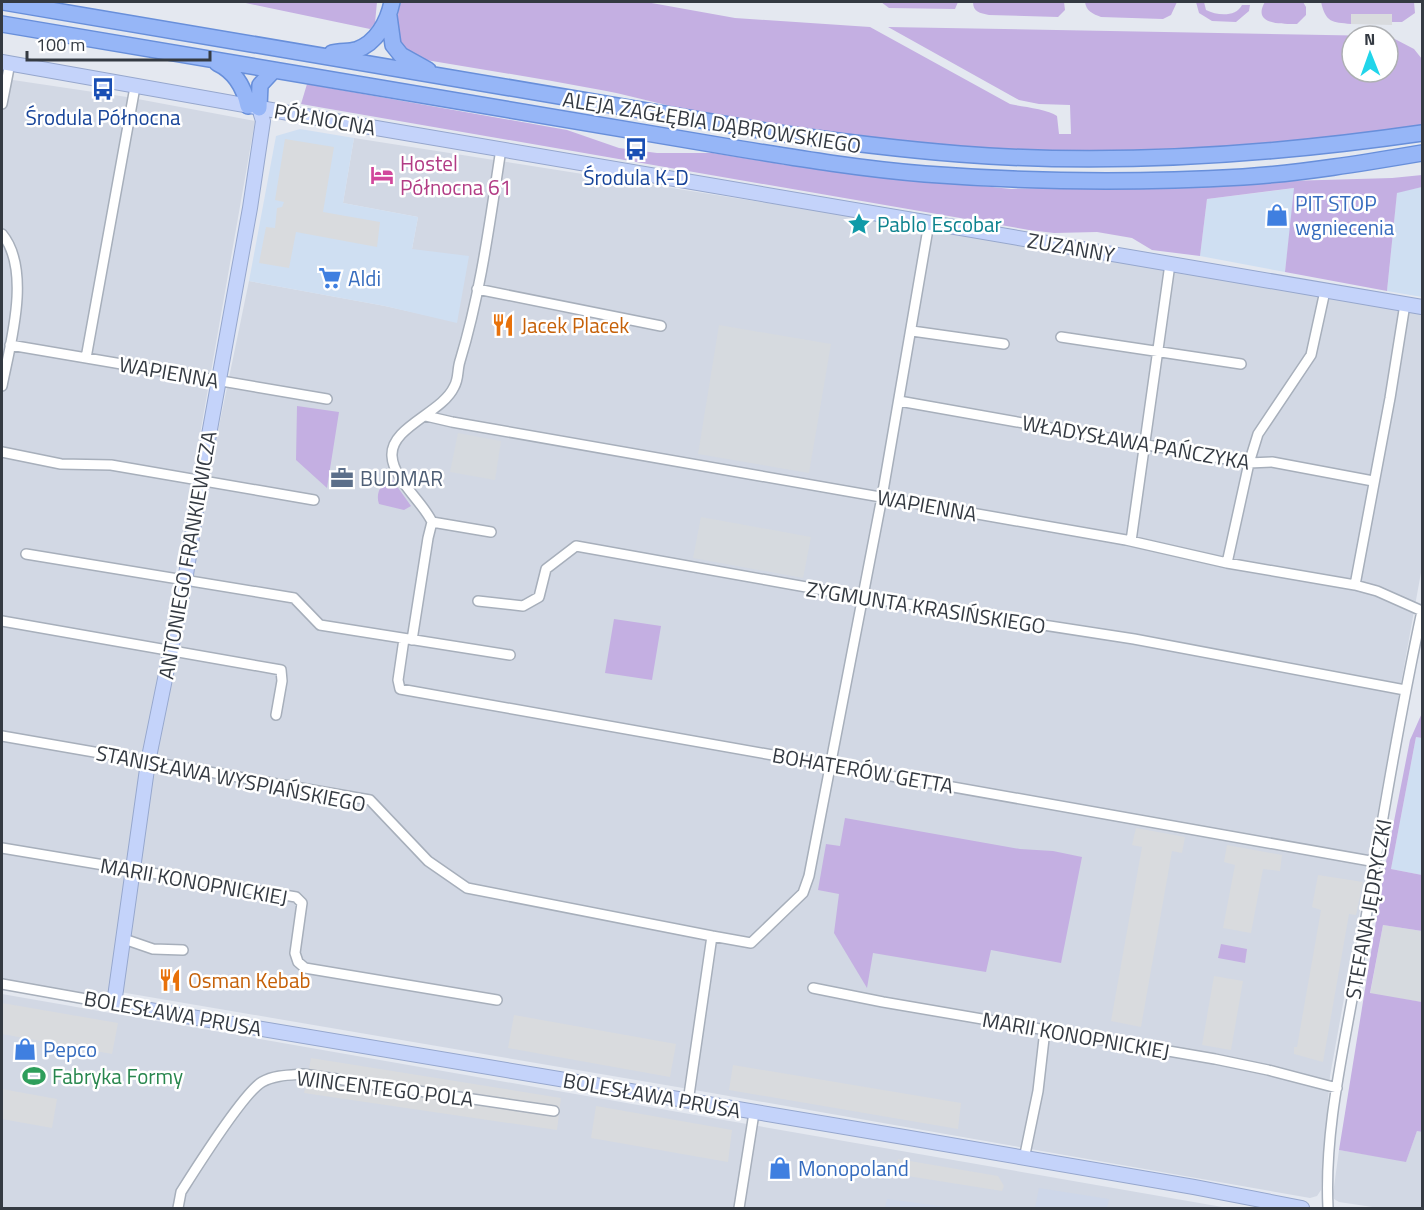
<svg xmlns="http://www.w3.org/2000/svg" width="1424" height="1210" font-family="'Titillium Web',sans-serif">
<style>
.residential{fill:#d2d8e4}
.commercial{fill:#cfdff2}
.industrial{fill:#d6dadf}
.education{fill:#ced7e9}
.green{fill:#c4afe2}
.parking{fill:#d9dbde}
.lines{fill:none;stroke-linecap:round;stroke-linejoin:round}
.street-casing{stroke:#a7afbb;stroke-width:12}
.secondary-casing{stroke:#96a7cd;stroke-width:16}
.primary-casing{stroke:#688fda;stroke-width:18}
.street{stroke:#fff;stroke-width:9}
.secondary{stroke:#c4d3fa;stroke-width:14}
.primary{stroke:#96b6f7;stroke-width:15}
.labels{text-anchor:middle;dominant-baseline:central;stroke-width:5;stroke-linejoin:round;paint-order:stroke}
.transit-label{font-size:21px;fill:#164399;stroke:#fff}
.street-label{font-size:21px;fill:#343a42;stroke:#fff}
.hotel-label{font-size:21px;fill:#b23c85;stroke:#fff;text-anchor:start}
.shop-label{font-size:21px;fill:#366cbe;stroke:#fff;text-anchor:start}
.culture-label{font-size:21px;fill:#0d838f;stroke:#fff;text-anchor:start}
.food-label{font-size:21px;fill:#c56008;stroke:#fff;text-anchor:start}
.service-label{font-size:21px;fill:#4e5e75;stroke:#fff;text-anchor:start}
.leisure-label{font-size:21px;fill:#27864d;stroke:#fff;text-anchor:start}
</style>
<rect width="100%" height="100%" fill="#e4e8f0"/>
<path class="residential" d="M 2,76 L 13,80 L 127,97 L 255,121 L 142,765 L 111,999 L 2,981 Z
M 354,138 L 927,228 L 1422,313 L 1422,567 L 1330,1076 L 1321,1190 L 1317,1196 L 1310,1198 L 689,1089 L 120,992 L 155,758 L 208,479 L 249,281 L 385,306 L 457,322 L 412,249 L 418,217 L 343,203 Z
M 2,994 L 1228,1208 L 2,1208 Z
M 1417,1131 L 1422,1132 L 1422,1208 L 1379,1208 L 1339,1202 L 1334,1199 L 1333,1194 L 1339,1150 L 1406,1161 Z"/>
<path class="commercial" d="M 300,129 L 354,138 L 343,203 L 418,217 L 412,249 L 469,256 L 457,323 L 385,306 L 249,281 L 276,136 Z
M 1422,187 L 1422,297 L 1387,291 L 1397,192 Z
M 1295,188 L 1285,272 L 1200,256 L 1207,199 Z
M 1416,737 L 1422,738 L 1422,875 L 1391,869 Z"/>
<path class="industrial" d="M 719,325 L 831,344 L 809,473 L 698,454 Z
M 458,433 L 501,441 L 495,480 L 450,472 Z
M 701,517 L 811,537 L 803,578 L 693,558 Z
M 1383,925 L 1422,931 L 1422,1002 L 1370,994 Z"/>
<path class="education" d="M 1039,1188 L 1109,1199 L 1107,1208 L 1035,1208 Z
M 887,1199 L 954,1208 L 885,1208 Z"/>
<path class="green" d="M 241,2 L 377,2 L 375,23 L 370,29 Z
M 401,2 L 646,2 L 735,18 L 870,27 L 1010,104 C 1023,107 1048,109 1057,116 L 1059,134 L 1071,134 L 1070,105 L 1039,104 L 1019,100 L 888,27 L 1381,36 L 1352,36 L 1352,72 L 1388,72 L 1388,37 L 1391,37 L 1414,49 L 1422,59 L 1422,125 C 1226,161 1021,158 824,132 C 782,127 740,120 699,112 C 662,105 627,94 590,88 C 536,78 481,69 426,60 C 395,45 391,35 401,2 Z
M 881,2 L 958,2 L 955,9 L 889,8 Z
M 973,2 L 1064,2 L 1065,10 L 1058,17 L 989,15 C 980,13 973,12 973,2 Z
M 1085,2 L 1177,2 L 1171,15 L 1163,19 L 1101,17 C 1093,14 1086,11 1085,2 Z
M 1196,2 L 1204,2 L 1206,10 C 1218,16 1236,17 1242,5 L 1250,5 L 1249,11 L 1236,22 L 1212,21 L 1199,13 Z
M 1265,2 L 1303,2 L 1306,7 L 1306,15 L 1297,24 C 1283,24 1251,25 1265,2 Z
M 1321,2 L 1414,2 L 1415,13 L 1402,22 L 1392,22 L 1392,14 L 1352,14 L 1351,24 C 1332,22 1326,23 1321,2 Z
M 307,84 L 567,130 L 619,148 L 657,153 L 713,153 L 800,167 L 1011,189 L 1392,178 L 1422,175 L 1422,187 L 1397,193 L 1387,291 L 1285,272 L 1294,188 L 1207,199 L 1200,256 L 1152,250 L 1132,238 L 1097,232 L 1054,233 L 1029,230 L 301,104 Z
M 297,406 L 339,412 L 327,488 L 296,460 Z
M 389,475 L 411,506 L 404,510 L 379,504 C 375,493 382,484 389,475 Z
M 614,619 L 661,626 L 652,680 L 605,673 Z
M 1422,713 L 1422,738 L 1416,737 L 1391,869 L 1422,875 L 1422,931 L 1383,925 L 1370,993 L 1422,1002 L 1422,1132 L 1417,1131 L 1406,1162 L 1339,1150 L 1384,872 L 1410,740 Z
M 845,818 L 1020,849 L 1053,851 L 1082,857 L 1061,963 L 991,950 L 986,972 L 873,953 L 867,988 L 834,933 L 839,894 L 818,890 L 826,844 L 840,846 Z
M 1221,944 L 1247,949 L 1245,963 L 1218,958 Z"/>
<path class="parking" d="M 1351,14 L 1392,14 L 1392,25 L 1351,24 Z
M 285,139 L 334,147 L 323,212 L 380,222 L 377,247 L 296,232 L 289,268 L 259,263 L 266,227 L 275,228 L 277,208 L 282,207 L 284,202 L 275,200 Z
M 1136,828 L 1185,837 L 1182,853 L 1172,851 L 1141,1027 L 1111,1021 L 1142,847 L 1132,845 Z
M 1227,845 L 1282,855 L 1280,871 L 1263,869 L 1251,933 L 1223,928 L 1235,865 L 1224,862 Z
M 1318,875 L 1363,882 L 1356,915 L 1349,914 L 1323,1062 L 1294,1054 L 1294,1047 L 1297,1047 L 1321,910 L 1312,907 Z
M 1214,976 L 1243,981 L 1231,1050 L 1202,1045 Z
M 2,1003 L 118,1023 L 112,1054 L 2,1034 Z
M 514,1015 L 676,1044 L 670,1077 L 508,1048 Z
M 311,1058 L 561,1098 L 557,1130 L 304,1093 Z
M 733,1065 L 961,1103 L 958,1129 L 729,1090 Z
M 2,1089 L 57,1099 L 52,1128 L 2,1119 Z
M 596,1106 L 732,1130 L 728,1162 L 591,1138 Z
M 898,1159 L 998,1176 L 1004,1186 L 1002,1191 L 895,1174 Z"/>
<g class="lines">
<g class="street-casing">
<path id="street" d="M 2,104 L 10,63
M 2,234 C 32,270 10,345 2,386
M 477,289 L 661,326
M 912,331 L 1004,344
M 1061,337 L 1241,364
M 10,345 L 327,399
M 86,358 L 135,87
M 899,401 L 1249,463 L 1272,462 L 1373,481
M 426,416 L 452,422 L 1126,540 L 1227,563 L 1355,585 L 1377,591 L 1422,611
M 2,452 L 61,464 L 111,465 L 314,500
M 432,522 L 491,532
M 1131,541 L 1170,264
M 26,554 L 294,598 L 320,625 L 510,655
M 1227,563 L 1249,463 L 1258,434 L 1311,355 L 1325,291
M 1355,585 L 1390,398 L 1405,304
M 478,601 L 523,606 L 539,597 L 546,569 L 576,546 L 868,598 L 1134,639 L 1405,690
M 2,621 L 281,670 L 282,681 L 276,715
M 404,639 L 398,680 L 400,689 L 1376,862
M 412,640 L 428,538 L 432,522 C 423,502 393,479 392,456 C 390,427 442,413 454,387 C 459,379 457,370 460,361 C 481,292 490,220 501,149
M 2,736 L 370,800 L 428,861 L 467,888 L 712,936
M 2,848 L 296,897 L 302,903 L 295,953 L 298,962 L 305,968 L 497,1000
M 124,939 L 153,949 L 183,950
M 2,984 L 114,1004
M 813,988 L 883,1002 L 1215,1059 L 1268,1070 L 1337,1088
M 688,1102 L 712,936 L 751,943 L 803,893 L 809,876 L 882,497 L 929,223
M 1024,1159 L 1038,1091 L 1045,1030
M 178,1208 L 181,1192 C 195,1170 243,1093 262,1082 C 274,1075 290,1075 303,1074 L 554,1111
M 739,1208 L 754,1113
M 1328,1208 C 1324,1127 1345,1045 1358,965 C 1378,847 1397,728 1422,611"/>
</g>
<g class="secondary-casing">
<path id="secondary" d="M 2,62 L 300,115 L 1422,307
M 259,108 L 263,121 L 250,208 L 201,479 L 185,581 L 148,762 L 114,1004 L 904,1137 L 1194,1187 L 1302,1208"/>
</g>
<g class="primary-casing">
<path id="primary" d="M 3,2 L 771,132 C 834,141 897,149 960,154 C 1114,166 1270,155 1422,133
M 389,16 L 393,45 L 401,55 L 428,70
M 2,24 L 741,149 C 802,159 863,169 925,174 C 1030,182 1137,183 1243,177 C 1303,173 1363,163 1422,153
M 332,53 C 340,51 349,52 356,50 C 377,43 388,21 392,2
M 217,63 C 234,71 244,87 248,106
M 259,108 L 260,85 L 273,71"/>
</g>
<use href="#street" class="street"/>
<use href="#secondary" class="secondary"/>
<use href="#primary" class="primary"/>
</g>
<defs>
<g id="bus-bare" transform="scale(1.8)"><path d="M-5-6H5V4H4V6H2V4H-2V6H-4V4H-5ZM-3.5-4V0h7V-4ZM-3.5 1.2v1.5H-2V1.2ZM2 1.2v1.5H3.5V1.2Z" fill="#1a4fb4" stroke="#fff" stroke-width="2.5" paint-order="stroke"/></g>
<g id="hotel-bare" transform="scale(1.8)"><path d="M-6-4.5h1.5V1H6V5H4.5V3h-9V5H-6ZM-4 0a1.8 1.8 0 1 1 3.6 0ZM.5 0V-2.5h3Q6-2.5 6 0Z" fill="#d1479c" stroke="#fff" stroke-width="2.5" paint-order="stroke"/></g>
<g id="shop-bare" transform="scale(1.8)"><path d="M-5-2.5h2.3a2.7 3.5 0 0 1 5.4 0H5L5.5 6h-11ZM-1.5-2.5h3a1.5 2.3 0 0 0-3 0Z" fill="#3f7fe0" stroke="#fff" stroke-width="2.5" paint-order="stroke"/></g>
<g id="sight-bare" transform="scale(1.8)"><path d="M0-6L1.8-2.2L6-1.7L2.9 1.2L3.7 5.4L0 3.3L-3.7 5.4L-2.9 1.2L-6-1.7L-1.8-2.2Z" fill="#0f9aa8" stroke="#fff" stroke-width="2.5" paint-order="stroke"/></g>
<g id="supermarket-bare" transform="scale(1.8)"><path d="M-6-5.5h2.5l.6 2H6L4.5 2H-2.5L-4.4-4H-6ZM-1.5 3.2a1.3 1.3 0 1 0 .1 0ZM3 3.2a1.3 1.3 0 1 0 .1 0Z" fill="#3f7fe0" stroke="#fff" stroke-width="2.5" paint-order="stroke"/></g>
<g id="restaurant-bare" transform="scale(1.8)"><path d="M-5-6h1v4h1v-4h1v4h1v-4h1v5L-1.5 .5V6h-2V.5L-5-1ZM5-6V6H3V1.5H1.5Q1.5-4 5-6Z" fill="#e8710a" stroke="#fff" stroke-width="2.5" paint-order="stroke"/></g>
<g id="office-bare" transform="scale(1.8)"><path d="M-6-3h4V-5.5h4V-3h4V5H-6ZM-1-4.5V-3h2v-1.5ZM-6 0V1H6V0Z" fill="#5c6f8a" stroke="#fff" stroke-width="2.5" paint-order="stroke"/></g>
<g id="stadium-bare" transform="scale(1.8)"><path d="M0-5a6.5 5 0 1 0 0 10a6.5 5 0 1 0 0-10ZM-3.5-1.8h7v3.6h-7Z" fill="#2e9e5b" stroke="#fff" stroke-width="2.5" paint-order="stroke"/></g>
</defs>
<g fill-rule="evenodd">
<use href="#bus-bare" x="103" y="89"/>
<use href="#bus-bare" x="636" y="149"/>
<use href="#hotel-bare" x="382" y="175"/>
<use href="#shop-bare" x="1277" y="215"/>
<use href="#sight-bare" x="859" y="224"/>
<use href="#supermarket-bare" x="330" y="278"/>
<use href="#restaurant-bare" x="503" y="325"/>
<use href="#office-bare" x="342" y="478"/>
<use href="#restaurant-bare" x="170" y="980"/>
<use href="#shop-bare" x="25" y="1049"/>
<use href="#stadium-bare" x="34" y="1076"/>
<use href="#shop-bare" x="780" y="1168"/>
</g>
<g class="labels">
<g class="transit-label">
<text x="103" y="117">Środula Północna</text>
<text x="636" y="177">Środula K-D</text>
</g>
<g class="street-label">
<text transform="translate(325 119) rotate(10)">PÓŁNOCNA</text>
<text transform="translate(712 122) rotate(9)">ALEJA ZAGŁĘBIA DĄBROWSKIEGO</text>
<text transform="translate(1071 247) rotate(10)">ZUZANNY</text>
<text transform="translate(169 372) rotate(10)">WAPIENNA</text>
<text transform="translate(1136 442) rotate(10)">WŁADYSŁAWA PAŃCZYKA</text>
<text transform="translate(927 505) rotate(10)">WAPIENNA</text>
<text transform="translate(187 555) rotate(-80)">ANTONIEGO FRANKIEWICZA</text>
<text transform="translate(926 607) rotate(9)">ZYGMUNTA KRASIŃSKIEGO</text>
<text transform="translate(863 770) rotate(10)">BOHATERÓW GETTA</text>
<text transform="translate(231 778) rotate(11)">STANISŁAWA WYSPIAŃSKIEGO</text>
<text transform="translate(194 881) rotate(10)">MARII KONOPNICKIEJ</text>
<text transform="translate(1368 909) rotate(-80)">STEFANA JĘDRYCZKI</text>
<text transform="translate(173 1013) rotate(10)">BOLESŁAWA PRUSA</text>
<text transform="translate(1076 1035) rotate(10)">MARII KONOPNICKIEJ</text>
<text transform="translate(385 1088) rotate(7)">WINCENTEGO POLA</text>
<text transform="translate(652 1095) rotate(10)">BOLESŁAWA PRUSA</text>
</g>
<g class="hotel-label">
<text x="400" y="163">Hostel<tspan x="400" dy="24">Północna 61</tspan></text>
</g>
<g class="shop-label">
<text x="1295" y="203">PIT STOP<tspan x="1295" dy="24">wgniecenia</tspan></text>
<text x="348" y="278">Aldi</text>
<text x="43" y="1049">Pepco</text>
<text x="798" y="1168">Monopoland</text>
</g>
<g class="culture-label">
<text x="877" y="224">Pablo Escobar</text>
</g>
<g class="food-label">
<text x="521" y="325">Jacek Placek</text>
<text x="188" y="980">Osman Kebab</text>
</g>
<g class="service-label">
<text x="360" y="478">BUDMAR</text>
</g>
<g class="leisure-label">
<text x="52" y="1076">Fabryka Formy</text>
</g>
</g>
<rect width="1424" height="1210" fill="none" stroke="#343a42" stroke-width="6"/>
<g transform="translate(1370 54) rotate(359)"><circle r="28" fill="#ffffff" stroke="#aeb0b3" stroke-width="1.5"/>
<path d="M0-4.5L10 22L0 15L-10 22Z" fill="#21d5ea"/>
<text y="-9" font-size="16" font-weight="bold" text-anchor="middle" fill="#343a42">N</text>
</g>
<path d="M27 51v9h183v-9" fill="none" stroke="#343a42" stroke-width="3"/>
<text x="36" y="51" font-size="18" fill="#343a42" stroke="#ffffff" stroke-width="4.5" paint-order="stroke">100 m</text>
</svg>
